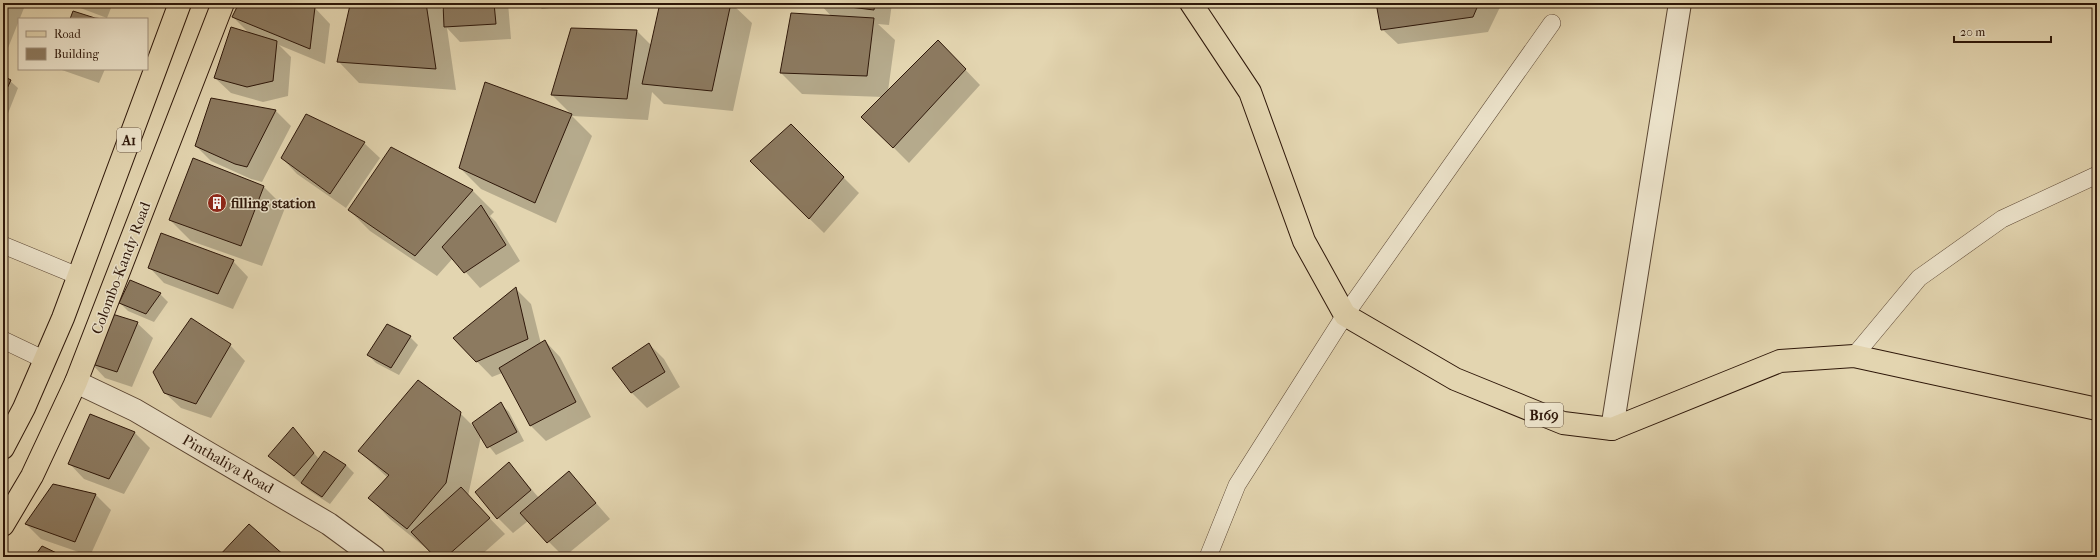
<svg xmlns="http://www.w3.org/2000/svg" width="2100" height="560" font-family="'IM FELL French Canon',serif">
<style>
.shadow{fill:#0003}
.building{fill:#8c7a60;stroke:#2e1709}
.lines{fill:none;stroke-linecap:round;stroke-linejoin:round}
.service-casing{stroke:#5b4633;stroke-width:18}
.minor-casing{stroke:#5b4633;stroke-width:24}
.primary-casing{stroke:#2e1709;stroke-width:24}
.trunk-casing{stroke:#2e1709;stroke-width:24}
.service{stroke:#ede4cc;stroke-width:17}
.minor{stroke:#ede4cc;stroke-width:22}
.primary{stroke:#e3d5b0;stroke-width:22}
.trunk{stroke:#e3d5b0;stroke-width:22}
.labels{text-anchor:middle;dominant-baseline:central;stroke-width:3;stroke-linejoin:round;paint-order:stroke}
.shield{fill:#ede4cc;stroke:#675444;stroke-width:1}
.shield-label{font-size:14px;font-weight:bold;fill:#2e1709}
.poi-label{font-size:15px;font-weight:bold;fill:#2e1709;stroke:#ede4cc;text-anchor:start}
.street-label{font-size:15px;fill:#2e1709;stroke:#ede4cc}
</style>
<rect width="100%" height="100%" fill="#e3d5b0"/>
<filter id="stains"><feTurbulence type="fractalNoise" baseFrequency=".005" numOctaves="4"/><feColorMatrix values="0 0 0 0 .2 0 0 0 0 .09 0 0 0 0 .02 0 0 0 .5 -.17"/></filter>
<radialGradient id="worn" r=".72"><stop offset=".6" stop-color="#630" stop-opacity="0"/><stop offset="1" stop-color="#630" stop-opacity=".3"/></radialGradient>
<path class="shadow" d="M 3,3 L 26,3 L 6,53 L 3,51 Z
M 67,3 L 113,3 L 107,18 Z
M 240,3 L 302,3 L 315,8 L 330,24 L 325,64 L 279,45 L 291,57 L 288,96 L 263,102 L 231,93 L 215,78 L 250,34 L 233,17 Z
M 364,3 L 436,3 L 444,11 L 444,3 L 508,3 L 511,39 L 460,42 L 447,28 L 456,90 L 359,83 L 339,62 Z
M 536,3 L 588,3 L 542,9 Z
M 661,3 L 731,3 L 752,23 L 733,111 L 664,104 L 652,92 L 648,120 L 572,116 L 592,136 L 556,223 L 481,189 L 460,168 L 486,83 L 572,115 L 552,95 L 637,31 L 652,46 Z
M 819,3 L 892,3 L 889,25 L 878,24 L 895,40 L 888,91 L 938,41 L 980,85 L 909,163 L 878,132 L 883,97 L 802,94 L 781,73 L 832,17 Z
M 1377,3 L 1502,3 L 1488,32 L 1398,44 L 1382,29 Z
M 59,69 L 105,69 L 99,83 Z
M 3,77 L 10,81 L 18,88 L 3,126 Z
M 212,99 L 276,111 L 291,126 L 262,182 L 251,179 L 211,161 L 196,146 Z
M 791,125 L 859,193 L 824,233 L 766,176 Z
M 364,143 L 380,158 L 346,208 L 297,174 L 282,158 Z
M 391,149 L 473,191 L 494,212 L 490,216 L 496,222 L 520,261 L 480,288 L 453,258 L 437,276 L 370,231 L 349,210 Z
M 193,159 L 264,187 L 285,208 L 262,266 L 191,241 L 170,220 Z
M 233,261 L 248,277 L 233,309 L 164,283 L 149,267 Z
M 516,289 L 531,304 L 541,344 L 545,341 L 560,357 L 591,417 L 546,441 L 531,426 L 502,373 L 492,377 L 454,338 Z
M 160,294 L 168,302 L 154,322 L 128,311 L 120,303 Z
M 137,323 L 153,338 L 132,387 L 105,378 L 90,362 Z
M 410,337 L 418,345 L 399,375 L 376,363 L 368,355 Z
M 649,344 L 664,359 L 680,387 L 647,408 L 631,392 Z
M 230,345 L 245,361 L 211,418 L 181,408 L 165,393 Z
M 501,404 L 509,412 L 524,441 L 496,455 L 481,436 L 468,496 L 505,534 L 479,557 L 437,557 L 390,519 L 370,498 L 388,478 L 359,451 L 460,413 L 475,428 Z
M 293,428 L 319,459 L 324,452 L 346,465 L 354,473 L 330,504 L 310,491 L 269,456 Z
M 134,432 L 150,448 L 124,494 L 84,479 L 69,463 Z
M 509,463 L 539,498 L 569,472 L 610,519 L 564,557 L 528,521 L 513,533 L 498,518 Z
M 53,485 L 96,495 L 111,510 L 90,556 L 41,539 L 26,524 Z"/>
<path class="building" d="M 239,3 L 305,3 L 315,7 L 310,49 L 232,17 Z
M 360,3 L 426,3 L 436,69 L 337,62 L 350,5 Z
M 443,3 L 494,3 L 496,24 L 444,27 Z
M 660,3 L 731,3 L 712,91 L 642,84 Z
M 818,3 L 875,3 L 874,10 Z
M 1376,3 L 1479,3 L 1473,17 L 1381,30 Z
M 73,11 L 95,18 L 104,19 L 70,19 Z
M 791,13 L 874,18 L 867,76 L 780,73 Z
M 231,27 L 277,41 L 273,81 L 247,87 L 214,78 Z
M 571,28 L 637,30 L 627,99 L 551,95 Z
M 938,40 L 966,69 L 893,148 L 861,117 Z
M 3,76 L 11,80 L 3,97 Z
M 485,82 L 572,114 L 535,203 L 459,168 Z
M 211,98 L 276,110 L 247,167 L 235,164 L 195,146 Z
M 306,114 L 365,142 L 330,194 L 281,158 Z
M 791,124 L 844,177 L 809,219 L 750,161 Z
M 391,147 L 473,190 L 415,256 L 348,210 Z
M 193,158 L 264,186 L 241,246 L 169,220 Z
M 481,205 L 506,245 L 464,273 L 442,247 Z
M 161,233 L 234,260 L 218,294 L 148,268 Z
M 130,280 L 161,293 L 146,314 L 119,303 Z
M 516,287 L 528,339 L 476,362 L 453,338 Z
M 109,313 L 138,322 L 117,372 L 89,363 Z
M 191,318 L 231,344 L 196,404 L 164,393 L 153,372 Z
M 387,324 L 411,336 L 391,368 L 367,355 Z
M 545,340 L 576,402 L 530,426 L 499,368 Z
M 649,343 L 665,372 L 631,393 L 612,368 Z
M 418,380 L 461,412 L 446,483 L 407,529 L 368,498 L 389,475 L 358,451 Z
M 501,402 L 517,432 L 487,448 L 472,423 Z
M 90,414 L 135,432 L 109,479 L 68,464 Z
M 293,427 L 314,453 L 294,476 L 268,456 Z
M 324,451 L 346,465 L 322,497 L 301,483 Z
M 509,462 L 531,490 L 497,519 L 475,492 Z
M 569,471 L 596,503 L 547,543 L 520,513 Z
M 53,484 L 96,494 L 75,542 L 25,524 Z
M 461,487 L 490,518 L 446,557 L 435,557 L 411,532 Z
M 249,524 L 286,557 L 218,557 Z
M 42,546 L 65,557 L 34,557 Z"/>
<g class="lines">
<g class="service-casing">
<path id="service" d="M 3,245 L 78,276
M 3,340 L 45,360
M 1854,356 L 1919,278 L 2002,219 L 2097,175
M 1208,557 L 1237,485 L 1345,315 L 1552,23"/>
</g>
<g class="minor-casing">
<path id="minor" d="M 76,382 L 135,410 L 329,524 L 374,557
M 1612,429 L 1680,3"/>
</g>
<g class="primary-casing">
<path id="primary" d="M 1191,3 L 1250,92 L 1304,241 L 1345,315 L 1455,379 L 1563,423 L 1612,429 L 1780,361 L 1854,356 L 2097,409"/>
</g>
<g class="trunk-casing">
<path id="trunk" d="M 3,448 L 24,408 L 63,318 L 180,3
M 3,525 L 32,476 L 76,382 L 223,3"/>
</g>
<use href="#service" class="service"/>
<use href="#minor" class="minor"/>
<use href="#primary" class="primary"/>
<use href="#trunk" class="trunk"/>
</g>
<defs>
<g id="building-disc" transform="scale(1)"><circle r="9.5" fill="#8f2418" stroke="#ede4cc"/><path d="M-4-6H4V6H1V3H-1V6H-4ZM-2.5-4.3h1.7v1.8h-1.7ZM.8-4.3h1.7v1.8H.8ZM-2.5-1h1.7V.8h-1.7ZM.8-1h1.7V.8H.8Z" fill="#fff"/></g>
</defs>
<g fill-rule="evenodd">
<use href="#building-disc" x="217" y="203"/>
</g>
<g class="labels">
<g class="shield">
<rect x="117" y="128" width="24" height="24" rx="3"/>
<rect x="1525" y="403" width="38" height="24" rx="3"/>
</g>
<g class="shield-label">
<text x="129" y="140">A1</text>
<text x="1544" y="415">B169</text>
</g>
<g class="poi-label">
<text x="231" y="203">filling station</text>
</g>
<g class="street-label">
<text transform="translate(121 268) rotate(-69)">Colombo-Kandy Road</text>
<text transform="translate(228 464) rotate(30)">Pinthaliya Road</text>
</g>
</g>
<rect width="2100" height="560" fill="none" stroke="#e3d5b0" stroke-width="16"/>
<rect x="4" y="4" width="2092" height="552" fill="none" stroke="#2e1709" stroke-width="2"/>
<rect x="8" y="8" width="2084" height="544" fill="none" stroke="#2e1709"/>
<rect x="18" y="18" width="130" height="52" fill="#ede4cc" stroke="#a1927e"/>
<rect x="26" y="31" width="20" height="6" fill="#e3d5b0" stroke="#a1927e"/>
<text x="54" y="38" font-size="12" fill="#2e1709">Road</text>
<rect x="26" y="48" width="20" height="12" fill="#8c7a60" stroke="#a1927e"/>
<text x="54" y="58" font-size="12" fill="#2e1709">Building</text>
<path d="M1954 36v6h97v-6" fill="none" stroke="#2e1709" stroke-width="2"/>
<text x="1960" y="36" font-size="12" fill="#2e1709" stroke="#ede4cc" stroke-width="3" paint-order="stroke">20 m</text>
<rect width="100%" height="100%" filter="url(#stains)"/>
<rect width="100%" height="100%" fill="url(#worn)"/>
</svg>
